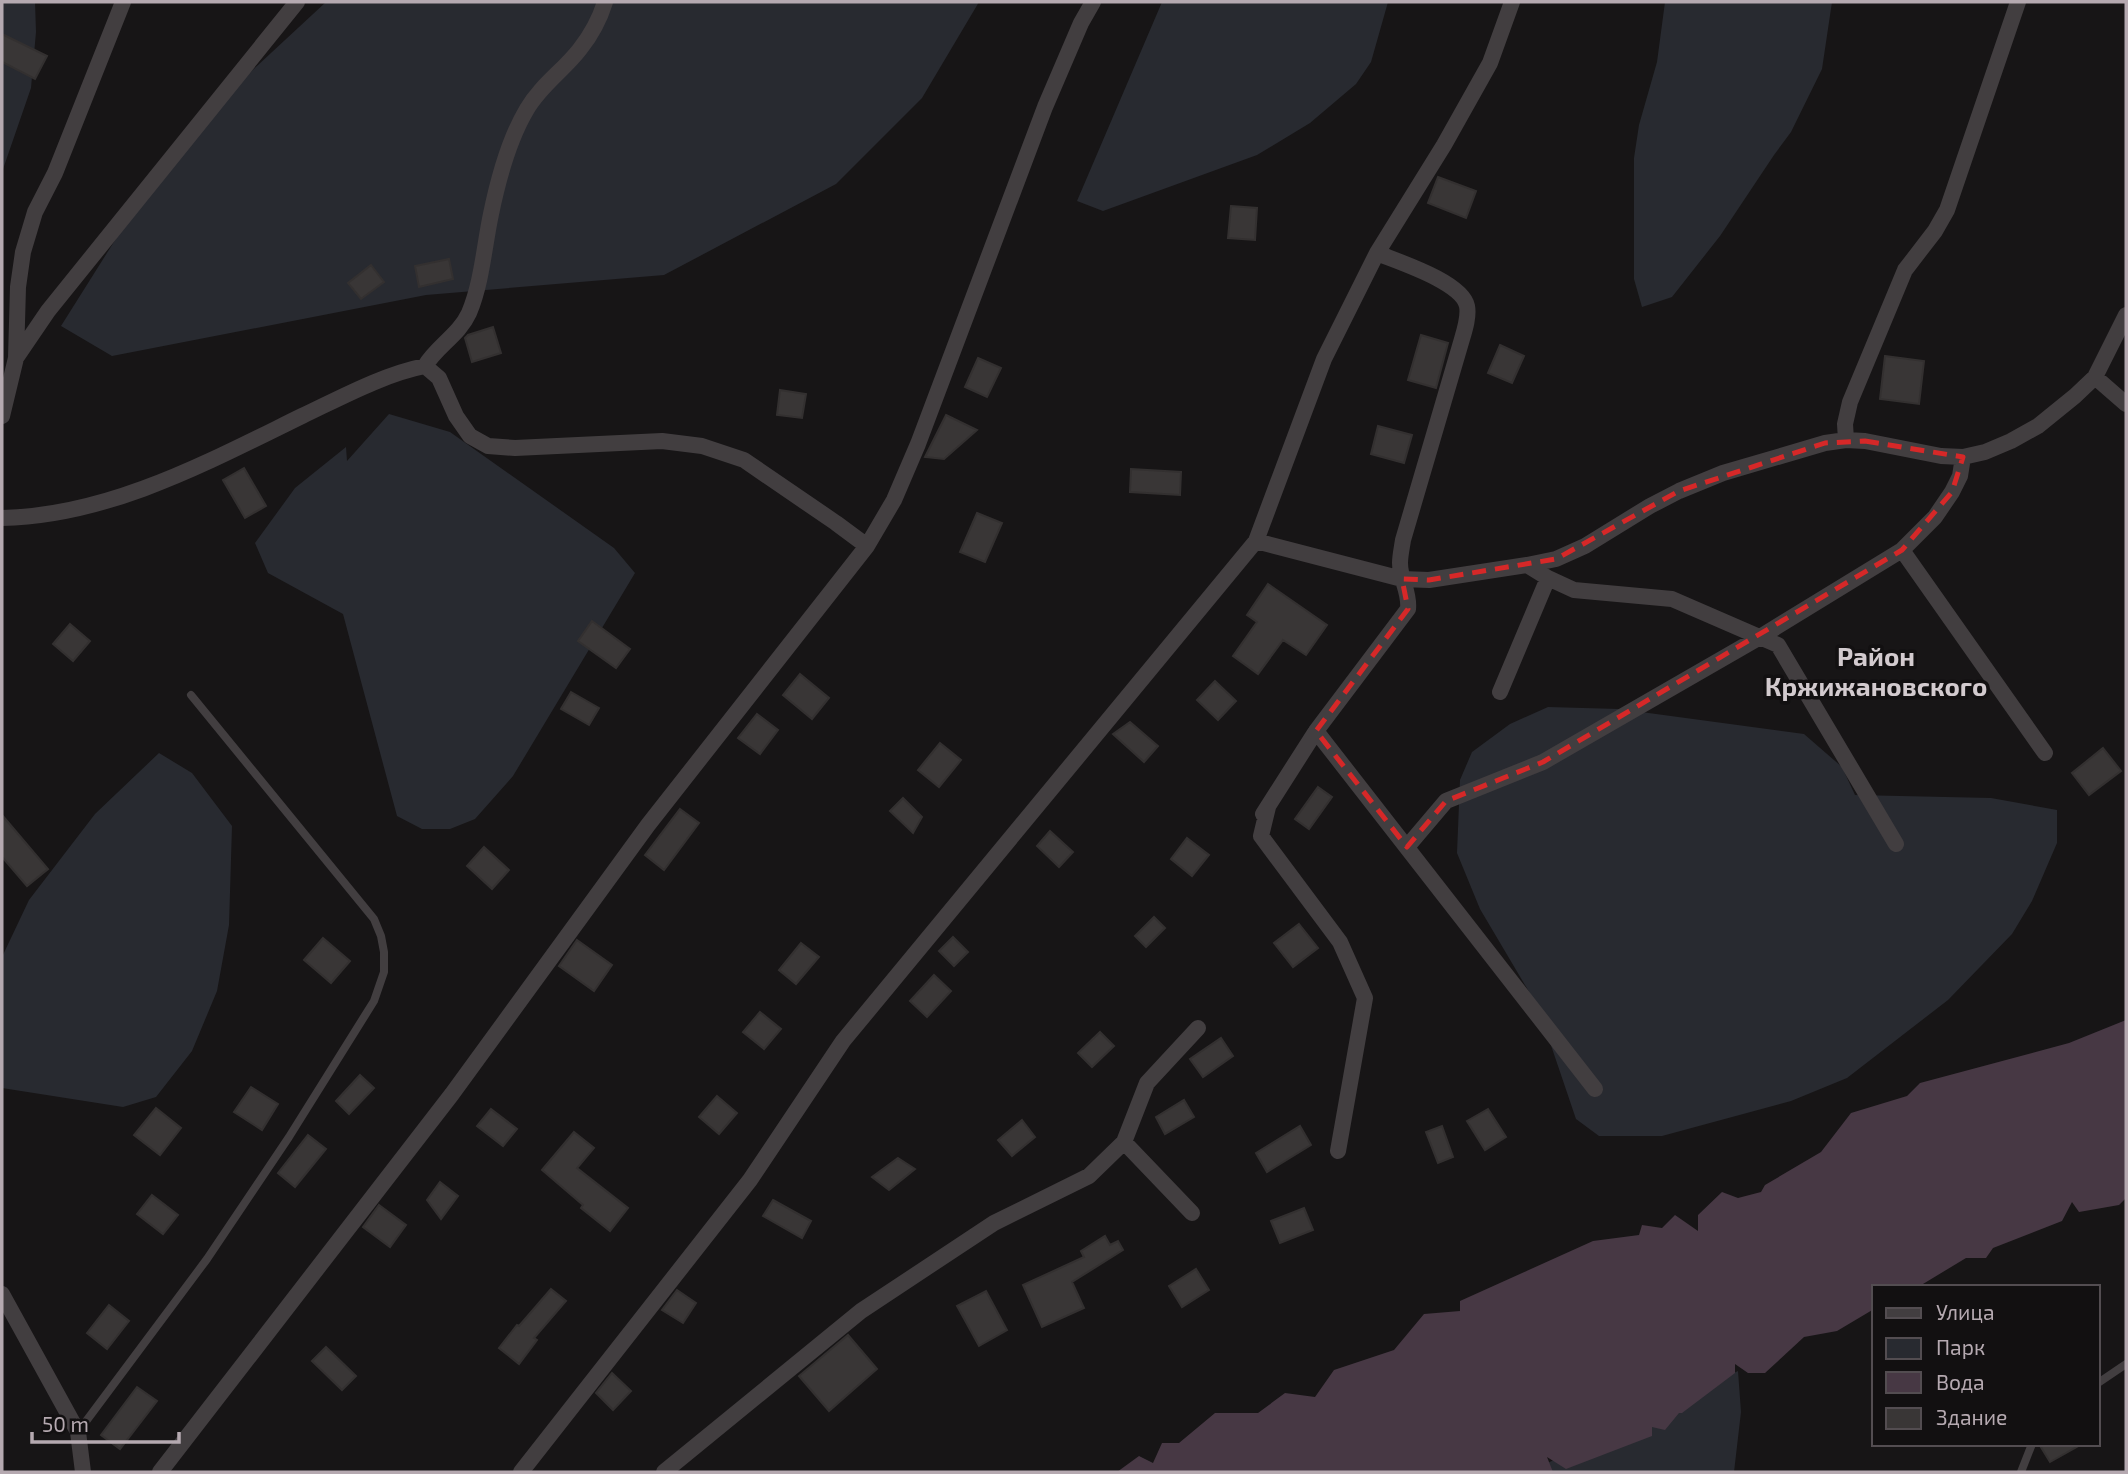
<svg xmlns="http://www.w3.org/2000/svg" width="2128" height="1474" font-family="'Exo 2',sans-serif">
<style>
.green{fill:#282a30}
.water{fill:#473844}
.building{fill:#393636;stroke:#333030;stroke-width:2}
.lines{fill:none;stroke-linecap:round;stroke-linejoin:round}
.service{stroke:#423e40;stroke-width:8}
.minor{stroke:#423e40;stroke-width:16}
.marked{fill:none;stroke:#d62828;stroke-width:5;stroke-dasharray:14 9;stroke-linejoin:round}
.labels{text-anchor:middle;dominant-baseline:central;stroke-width:7;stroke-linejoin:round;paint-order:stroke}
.quarter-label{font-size:26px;font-weight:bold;fill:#d2cace;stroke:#121011}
</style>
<rect width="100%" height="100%" fill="#171516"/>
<path class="green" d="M 2,2 L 35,2 L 36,32 L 31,88 L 2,172 Z
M 326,2 L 979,2 L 922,98 L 836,184 L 664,275 L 426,295 L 112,356 L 61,326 L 163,164 L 244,78 Z
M 1162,2 L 1388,2 L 1371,62 L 1356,84 L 1310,123 L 1257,155 L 1103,211 L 1077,201 Z
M 1665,2 L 1832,2 L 1822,69 L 1791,132 L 1774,155 L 1720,236 L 1672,297 L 1642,307 L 1634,279 L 1634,158 L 1639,125 L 1657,62 Z
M 389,414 L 450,432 L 614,548 L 635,573 L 513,776 L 475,819 L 450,829 L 422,829 L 397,816 L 343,614 L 268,573 L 255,543 L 295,488 L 346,447 L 347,461 Z
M 1548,707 L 1619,709 L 1804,734 L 1842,767 L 1855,795 L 1991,798 L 2057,810 L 2057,843 L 2032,901 L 2012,934 L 1948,1000 L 1847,1078 L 1791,1101 L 1662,1136 L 1599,1136 L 1576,1119 L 1538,1007 L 1480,909 L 1457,853 L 1460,780 L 1472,752 L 1510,724 Z
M 159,753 L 192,773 L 232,826 L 229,925 L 217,991 L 192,1051 L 156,1097 L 123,1107 L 2,1088 L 2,957 L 29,900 L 95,814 Z
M 1738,1371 L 1741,1412 L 1734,1472 L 1529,1472 Z"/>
<path class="water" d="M 2126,1020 L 2126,1198 L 2119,1205 L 2079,1212 L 2072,1202 L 2062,1221 L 1993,1248 L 1986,1258 L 1966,1258 L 1918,1287 L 1874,1287 L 1874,1309 L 1837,1331 L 1804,1337 L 1765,1373 L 1748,1373 L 1735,1364 L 1735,1373 L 1682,1413 L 1679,1413 L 1665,1430 L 1652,1427 L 1652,1436 L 1566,1469 L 1547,1457 L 1553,1472 L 1117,1472 L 1139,1456 L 1153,1463 L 1162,1443 L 1179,1443 L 1215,1413 L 1258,1413 L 1285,1393 L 1315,1397 L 1334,1370 L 1394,1350 L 1424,1314 L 1460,1311 L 1460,1301 L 1593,1241 L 1639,1235 L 1642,1225 L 1662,1228 L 1675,1215 L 1698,1231 L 1698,1215 L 1722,1192 L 1738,1198 L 1761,1192 L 1765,1185 L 1821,1152 L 1851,1113 L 1907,1096 L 1920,1083 L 2069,1043 Z"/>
<path class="building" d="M 2,34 L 47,56 L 35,79 L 2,62 Z
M 1438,177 L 1476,191 L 1466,218 L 1428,203 Z
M 1231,206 L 1257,208 L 1255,240 L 1228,238 Z
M 449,259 L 453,279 L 419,287 L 415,266 Z
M 371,265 L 384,282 L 361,299 L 348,283 Z
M 493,327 L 501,353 L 472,362 L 465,338 L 468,335 Z
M 1421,335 L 1448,343 L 1436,388 L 1408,380 Z
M 1500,345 L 1524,356 L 1512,383 L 1488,373 Z
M 1885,356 L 1924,361 L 1919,404 L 1880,399 Z
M 978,358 L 1001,368 L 987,397 L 965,387 Z
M 780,390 L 806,394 L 802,418 L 777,415 Z
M 946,415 L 977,430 L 944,459 L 925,457 Z
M 1378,426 L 1412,435 L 1404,463 L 1371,454 Z
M 244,468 L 266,506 L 245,518 L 223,480 Z
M 1131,469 L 1181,472 L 1180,495 L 1130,492 Z
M 977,513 L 1002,523 L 985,562 L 960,552 Z
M 1268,584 L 1327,625 L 1306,655 L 1283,640 L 1258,674 L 1233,656 L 1257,622 L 1247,615 Z
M 592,621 L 630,649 L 616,668 L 578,641 Z
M 70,624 L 90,641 L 73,661 L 53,644 Z
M 800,674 L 829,698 L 812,719 L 783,695 Z
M 1215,681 L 1236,701 L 1218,720 L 1197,700 Z
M 571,692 L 599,708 L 589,725 L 561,709 Z
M 757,714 L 778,730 L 760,754 L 738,738 Z
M 1130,722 L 1158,746 L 1144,762 L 1113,734 Z
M 940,743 L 961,760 L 939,787 L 918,770 Z
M 2103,748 L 2121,771 L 2089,795 L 2072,773 Z
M 1318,787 L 1332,797 L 1309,829 L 1295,819 Z
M 903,798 L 922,817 L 913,833 L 890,811 Z
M 680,809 L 699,823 L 664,870 L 645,855 Z
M 2,815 L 48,869 L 27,886 L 2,857 Z
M 1050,831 L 1073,852 L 1059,867 L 1037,846 Z
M 1187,838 L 1209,855 L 1192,876 L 1171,859 Z
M 484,847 L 509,870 L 492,889 L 467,866 Z
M 1154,917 L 1165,928 L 1146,947 L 1135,936 Z
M 1299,924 L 1318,948 L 1293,967 L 1274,943 Z
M 953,937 L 968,952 L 954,966 L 939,951 Z
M 323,938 L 350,961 L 331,983 L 304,960 Z
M 577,940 L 612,965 L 594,991 L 559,966 Z
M 801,943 L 819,957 L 796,984 L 779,970 Z
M 934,975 L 951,991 L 927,1017 L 910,1001 Z
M 760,1012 L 781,1029 L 764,1049 L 743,1032 Z
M 1100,1032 L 1114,1046 L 1092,1067 L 1078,1053 Z
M 1221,1038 L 1233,1056 L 1203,1077 L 1190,1059 Z
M 360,1075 L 374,1088 L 349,1114 L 336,1101 Z
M 251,1087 L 278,1104 L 262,1130 L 234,1112 Z
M 717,1096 L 737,1113 L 719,1134 L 699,1117 Z
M 1184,1100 L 1194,1117 L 1165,1134 L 1156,1117 Z
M 156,1108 L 181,1128 L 160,1155 L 134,1135 Z
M 491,1109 L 517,1129 L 503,1146 L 477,1126 Z
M 1488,1109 L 1506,1137 L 1485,1150 L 1467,1121 Z
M 1022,1120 L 1035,1137 L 1012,1156 L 998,1140 Z
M 1300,1126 L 1311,1145 L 1267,1172 L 1256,1153 Z
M 1442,1126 L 1453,1157 L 1438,1163 L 1426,1132 Z
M 574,1132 L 594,1148 L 577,1168 L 628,1208 L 610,1231 L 581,1208 L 583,1205 L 542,1170 Z
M 308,1135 L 326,1149 L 295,1187 L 278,1173 Z
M 898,1158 L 915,1169 L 889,1190 L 872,1177 Z
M 440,1182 L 458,1196 L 441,1219 L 427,1200 Z
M 152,1195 L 178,1215 L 163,1234 L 137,1214 Z
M 773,1200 L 811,1221 L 802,1238 L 763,1216 Z
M 379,1205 L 406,1225 L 390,1247 L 363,1227 Z
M 1304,1208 L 1313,1230 L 1280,1243 L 1271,1221 Z
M 1105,1236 L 1110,1245 L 1118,1241 L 1123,1250 L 1072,1282 L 1084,1308 L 1042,1327 L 1023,1285 L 1084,1257 L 1081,1251 Z
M 1196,1269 L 1209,1290 L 1182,1307 L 1169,1286 Z
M 551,1289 L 566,1301 L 534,1338 L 537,1340 L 519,1364 L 499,1348 L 517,1325 L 519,1326 Z
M 677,1290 L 696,1303 L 683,1323 L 662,1310 Z
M 986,1291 L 1007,1330 L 979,1346 L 957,1306 Z
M 109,1305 L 129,1321 L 107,1349 L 87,1333 Z
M 848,1335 L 877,1369 L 829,1411 L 799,1376 Z
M 326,1347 L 356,1376 L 342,1390 L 312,1361 Z
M 612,1373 L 631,1391 L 613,1410 L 596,1393 Z
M 137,1387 L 157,1401 L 120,1449 L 101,1435 Z
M 2039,1444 L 2082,1444 L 2050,1462 Z"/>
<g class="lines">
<path class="service" d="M 2098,1383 L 2126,1364
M 78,1432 L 207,1259 L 289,1137 L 374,1001 L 384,972 L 384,952 L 381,936 L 374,919 L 191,695
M 2021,1472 L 2032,1444"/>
<path class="minor" d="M 16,358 L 48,311 L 297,2
M 425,366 C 437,346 459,335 469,313 C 482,282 484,247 491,214 C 498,180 509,139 527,109 C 541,85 564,70 580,49 C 591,35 600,18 605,2
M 2095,377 L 2126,404
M 2,416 L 16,358 L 18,287 L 23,252 L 35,212 L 55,173 L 123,2
M 1846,440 L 1845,424 L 1850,402 L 1905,270 L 1935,231 L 1947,210 L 2018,2
M 2,518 C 109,516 208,462 302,416 C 340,398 384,374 425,366 L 439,378 L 456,416 L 470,436 L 488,446 L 515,448 L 662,441 L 702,446 L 744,460 L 836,523 L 867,546
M 1256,541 L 1402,579 L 1429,580 L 1527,565 L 1556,559 L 1585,546 L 1650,506 L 1679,491 L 1723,473 L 1825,443 L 1846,440 L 1865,441 L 1941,456 L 1963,457 L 1985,452 L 2011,441 L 2038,426 L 2075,396 L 2095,377 L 2126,315
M 1902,550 L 2045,753
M 1527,565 L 1548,578 L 1574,590 L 1672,599 L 1778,645 L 1896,844
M 1500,692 L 1548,578
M 1316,731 L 1595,1089
M 1268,807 L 1261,836 L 1340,942 L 1365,998 L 1338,1151
M 1263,814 L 1316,731 L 1408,609 C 1410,592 1400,580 1400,563 C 1400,556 1402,547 1403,540 L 1462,339 C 1465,329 1469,316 1467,306 C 1462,282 1399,262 1377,253
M 1407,847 L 1446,801 L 1543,762 L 1760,637 L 1902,550 L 1935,517 L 1952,492 L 1960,476 L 1963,457
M 1124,1142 L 1192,1213
M 2,1294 L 78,1432 L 83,1472
M 160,1472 L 452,1094 L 648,825 L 867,546 L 894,500 L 918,444 L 1045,107 L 1081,23 L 1093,2
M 521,1472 L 750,1180 L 843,1041 L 1256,541 L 1324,359 L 1377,253 L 1444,145 L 1490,63 L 1512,2
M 664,1472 L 861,1311 L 994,1223 L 1089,1176 L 1124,1142 L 1147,1083 L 1198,1028"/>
</g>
<path class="marked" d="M 1865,441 L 1963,457 L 1952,492 L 1902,550 L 1543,762 L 1446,801 L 1407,847 L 1316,731 L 1408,609 L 1402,579 L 1429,580 L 1556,559 L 1679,491 L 1825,443 Z"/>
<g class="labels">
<g class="quarter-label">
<text x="1876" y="655">Район<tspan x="1876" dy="30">Кржижановского</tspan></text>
</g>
</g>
<rect width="2128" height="1474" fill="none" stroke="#b5a9b0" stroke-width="7"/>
<rect x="1872" y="1285" width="228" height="161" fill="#121011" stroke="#534d51" stroke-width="2"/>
<rect x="1886" y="1308" width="35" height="10" fill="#423e40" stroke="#534d51" stroke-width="2"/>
<text x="1936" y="1320" font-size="21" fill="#b5a9b0">Улица</text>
<rect x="1886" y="1338" width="35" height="21" fill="#282a30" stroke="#534d51" stroke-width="2"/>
<text x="1936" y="1355" font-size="21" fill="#b5a9b0">Парк</text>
<rect x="1886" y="1372" width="35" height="21" fill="#473844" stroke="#534d51" stroke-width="2"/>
<text x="1936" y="1390" font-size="21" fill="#b5a9b0">Вода</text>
<rect x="1886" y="1408" width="35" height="21" fill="#393636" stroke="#534d51" stroke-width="2"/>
<text x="1936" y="1425" font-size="21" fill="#b5a9b0">Здание</text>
<path d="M32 1432v10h147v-10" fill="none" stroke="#b5a9b0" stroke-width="3.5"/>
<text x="42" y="1432" font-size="21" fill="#b5a9b0" stroke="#121011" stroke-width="5" paint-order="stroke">50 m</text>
</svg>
